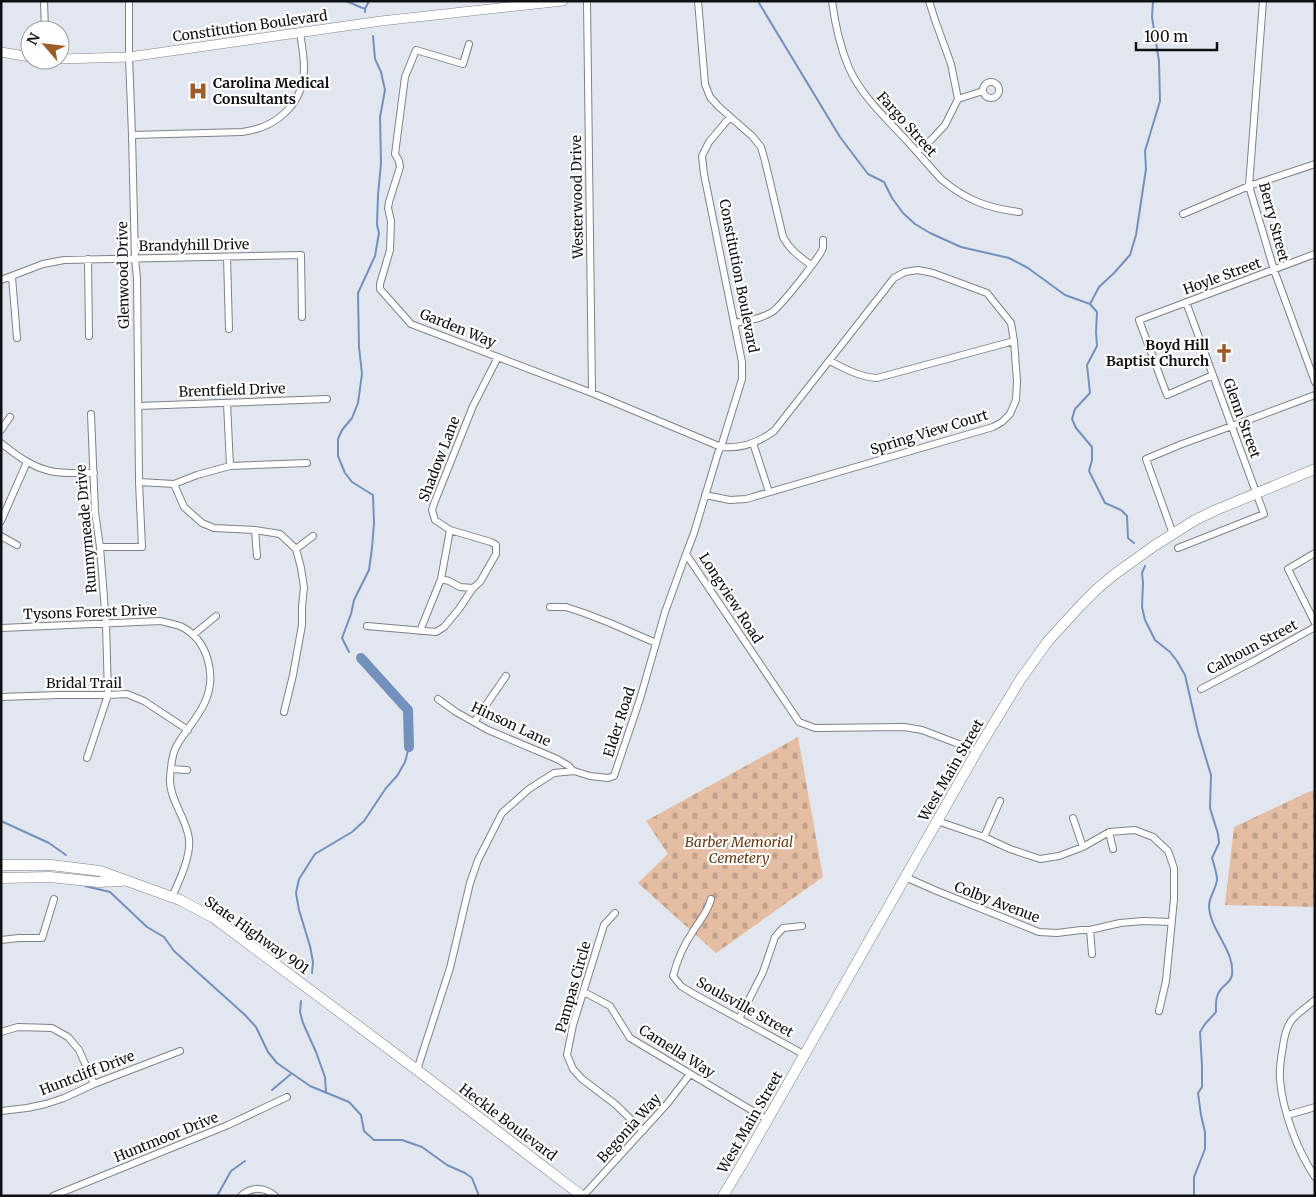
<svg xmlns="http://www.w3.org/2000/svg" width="1316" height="1197" font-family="Merriweather,serif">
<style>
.cemetery{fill:url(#cemetery-stones)}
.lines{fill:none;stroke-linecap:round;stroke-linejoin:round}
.stream{stroke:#7491be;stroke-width:2}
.river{stroke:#7491be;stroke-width:10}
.street-casing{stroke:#7e8289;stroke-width:8}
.secondary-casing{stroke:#7e8289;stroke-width:10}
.primary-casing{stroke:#7e8289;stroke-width:11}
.street{stroke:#fff;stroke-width:6}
.secondary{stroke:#fff;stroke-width:9}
.primary{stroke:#fff;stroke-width:10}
.labels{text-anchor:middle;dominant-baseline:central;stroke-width:4.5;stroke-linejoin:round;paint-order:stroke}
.street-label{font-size:14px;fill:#0f1013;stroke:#fff}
.poi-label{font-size:14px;font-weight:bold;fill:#0f1013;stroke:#fff;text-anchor:start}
.park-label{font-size:14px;font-style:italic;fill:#683912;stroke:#fff}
</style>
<defs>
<pattern id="cemetery-stones" width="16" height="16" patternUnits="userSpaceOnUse" patternTransform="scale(1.25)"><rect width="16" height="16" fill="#e4bda3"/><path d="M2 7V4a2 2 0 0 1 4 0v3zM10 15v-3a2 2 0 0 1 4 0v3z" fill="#c2a18b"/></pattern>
</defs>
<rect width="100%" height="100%" fill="#e2e7ef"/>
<path class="cemetery" d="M 798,737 L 823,877 L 716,953 L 638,883 L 668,854 L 646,821 Z
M 1315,789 L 1315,907 L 1225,905 L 1234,827 Z"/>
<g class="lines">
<path class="stream" d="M 346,1 L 365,9
M 759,3 L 840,137 L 868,174 L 884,182 L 892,198 L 903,213 L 915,224 L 930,233 L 961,247 L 1009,258 L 1028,268 L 1065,295 L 1090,304 L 1097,312 L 1096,332 L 1097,346 L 1087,365 L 1090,393 L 1075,409 L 1072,419 L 1076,428 L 1092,447 L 1092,460 L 1089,471 L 1105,503 L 1121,510 L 1127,516 L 1128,538 L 1134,543
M 365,12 L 365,9 L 369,1
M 1090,304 L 1099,287 L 1114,273 L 1130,255 L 1136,235 L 1146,169 L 1145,151 L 1160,101 L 1159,61 L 1152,17 L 1153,1
M 1145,566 L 1142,573 L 1143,583 L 1142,607 L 1145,620 L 1155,640 L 1170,652 L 1177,661 L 1185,675 L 1198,732 L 1211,775 L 1210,808 L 1218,834 L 1219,843 L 1212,858 C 1214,865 1217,873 1217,880 C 1216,889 1209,897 1209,906 C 1210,931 1235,950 1232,975 C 1231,982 1225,984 1221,989 C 1215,996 1216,1004 1216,1012 L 1205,1024 L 1200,1032 L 1202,1066 L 1202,1087 L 1198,1093 L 1201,1115 L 1205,1132 L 1205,1149 L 1194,1177 L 1194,1196
M 349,652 L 342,638 L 351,614 L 354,600 L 369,570 L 372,548 L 374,523 L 373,495 L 352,482 L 345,473 L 338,456 L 338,439 L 342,430 L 352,418 L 358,403 L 362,374 L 359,347 L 358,293 L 375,256 L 379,233 L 377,225 L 378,195 L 381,163 L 380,117 L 385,90 L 381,72 L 375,59 L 373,36
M 358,655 L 361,658
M 1,821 L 49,843 L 66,855
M 85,886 L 110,892 L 147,927 L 164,937 L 174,951 L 245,1015 L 256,1027 L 268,1052 L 277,1063 L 310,1086 L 349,1102 L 361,1115 L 364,1131 L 374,1140 L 402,1140 L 422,1147 L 447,1165 L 465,1173 L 472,1178 L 479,1196
M 312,973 L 313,962 L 310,946 L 299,910 L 296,893 L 299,879 L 315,854 L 352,832 L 364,821 L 386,788 L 397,776 L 405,762 L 409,747
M 301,1001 L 300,1012 L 303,1023 L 316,1052 L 325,1077 L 326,1093
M 272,1090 L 291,1074
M 217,1196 L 231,1171 L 245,1161"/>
<path class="river" d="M 361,658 L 408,710 L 409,747"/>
<g class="street-casing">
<path id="street" d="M 44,1 L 45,30
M 587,1 L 592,393
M 698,1 L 705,84 L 710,97 L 718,106 L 752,136 L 761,147 L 765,161 L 783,237 C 790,250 800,257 811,265
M 832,1 C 835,24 840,47 849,68 C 862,97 887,119 908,142 C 919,154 930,167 941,179 C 966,200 987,208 1019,212
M 1263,1 L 1249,186 L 1274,270 L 1315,382
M 469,44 L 463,64 L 416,50 L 405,77 L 395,154 L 399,161 L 400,167 L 389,202 L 388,208 L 391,221 L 390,250 L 380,284 L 380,289 L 411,324 L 592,393 L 721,447 L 718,453 L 694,533 L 686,554 L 799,722 L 815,728 L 904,727 L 922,730 L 977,751
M983 90a8 8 0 1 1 16 0a8 8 0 1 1-16 0Z
M 958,99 L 983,91
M 132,135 L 242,132 C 276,128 304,104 304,68 C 304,56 302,45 300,33
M 917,152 L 932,139 L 945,125 L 958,99 L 951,64 L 935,20 L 929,1
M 1183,214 L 1249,186 L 1315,164
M 227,257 L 229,329
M 88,259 L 89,336
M 12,277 L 17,338
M 1,280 L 43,264 L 64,260 L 301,255 L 302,317
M 734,323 C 747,321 760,319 772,312 C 780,307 820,257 823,248 C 823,247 823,241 823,240
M 830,361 C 845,369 860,377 877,378 L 1014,341
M 1213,375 L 1167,395 L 1139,320 L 1315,254
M 227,403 L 230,466
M 138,406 L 327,399
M 1,430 L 10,417
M 1,443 C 16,455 32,467 50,471 C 64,474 80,473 94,473
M 753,443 L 769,492
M 139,482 L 174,484 L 197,475 L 230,466 L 307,463
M 174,484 L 184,507 L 202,523 L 214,528 L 255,530 L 280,534 L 296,549 L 301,568 L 304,587 L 302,607 L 302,625 L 293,675 L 284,712
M 705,495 L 730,500 L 746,499 L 993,427 L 1002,422 L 1010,414 L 1016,400 L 1017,381 L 1014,341 L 1011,323 L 987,293 L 933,273 L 918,270 L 905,272 L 894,278 L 774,431 C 758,443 741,449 721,447 L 742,379 L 742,362 L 704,174 L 702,156 L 709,142 L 730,117
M 1,521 L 27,462
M 255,530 L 257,556
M 1173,534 L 1146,459 L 1182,444 L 1232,426 L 1315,395
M 1,536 L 17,545
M 100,547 L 142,547 L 139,482 L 137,278 L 135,259 L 132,135 L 129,57 L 129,1
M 1178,548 L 1264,514 L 1186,302
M 296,549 L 313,536
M 1315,553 L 1288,569 L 1315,623
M 441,579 L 449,581 L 460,587 L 473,588
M 550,607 L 566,607 L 584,613 L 610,623 L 656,643
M 367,626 L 436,632 L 444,627 L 459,609 L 473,588 L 480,582 L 496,554 L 496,545 L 491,542 L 450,530 L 435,520 L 432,510 L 435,501 L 473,406 L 498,357
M 1,628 L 161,621 C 167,623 174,624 180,626 C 208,639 217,675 205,702 C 198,718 184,732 176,747 C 172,755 170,772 170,781 C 170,793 177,806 182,817 C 185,824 188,831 189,839 C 191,857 179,881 172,897
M 420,631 L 441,579 L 450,530
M 193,635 L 216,616
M 1201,689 L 1256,660 L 1315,627
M 1,697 L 59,695 L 108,695 L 127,694 L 144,701 L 188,730
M 438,699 L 456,712 L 488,730 L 557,759 L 569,766 L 573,771
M 475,721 L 506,676
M 87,758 L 108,695 L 106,624 L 100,547 L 95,512 L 91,414
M 171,769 L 187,770
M 1073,818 L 1083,847
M 937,821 L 984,837 L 1010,849 L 1040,859 L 1059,856 L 1083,847 L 1109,832 L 1135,830 L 1153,837 L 1168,851 L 1174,868 L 1174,899 L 1166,981 L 1159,1011
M 1109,832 L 1113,849
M 984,837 L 1000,801
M 905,877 L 937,891 L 1039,932 L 1057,933 L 1081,930 L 1090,930 L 1120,923 L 1143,921 L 1172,922
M 711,899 C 708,912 699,921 692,933 C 683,946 677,961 673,976 L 681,986 L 692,993 L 805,1055
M 615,913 L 604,925 L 573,1025 L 567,1055 L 573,1069 L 582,1079 L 615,1104 L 643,1131
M 1090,930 L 1092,954
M 1,940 L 19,938 L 42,938 L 54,899
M 584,992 L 610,1006 L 630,1038 L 768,1120
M 1315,1000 C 1308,1006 1296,1014 1291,1021 C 1287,1027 1284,1038 1283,1046 C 1281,1057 1279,1069 1280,1080 C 1283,1112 1297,1150 1315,1177
M 739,1019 L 763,972 L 775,937 L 783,928 L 802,926
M 1,1032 L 18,1027 L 52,1028 L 68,1037 L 79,1050 L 94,1084
M 417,1070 L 450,968 L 470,883 L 478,860 L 502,813 L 529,789 L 554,773 L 574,771 L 590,776 L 608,778 L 614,776 L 640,699 L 665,612 L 686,554
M 1,1111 L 27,1108 L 46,1104 L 64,1098 L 94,1084 L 180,1051
M 1288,1115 L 1315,1107
M 53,1196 L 228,1125 L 287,1097
M 241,1196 C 251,1186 265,1187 275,1196
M 583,1196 L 667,1104 L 690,1074"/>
</g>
<g class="secondary-casing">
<path id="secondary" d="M 1,52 L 30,57
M 60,59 L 129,57 L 381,21 L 563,1"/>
</g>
<g class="primary-casing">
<path id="primary" d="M 1,865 L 51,865 L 100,871 L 180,900 L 214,918 L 417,1070 L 582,1196
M 1,878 L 50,877 L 98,882 L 122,881
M 723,1196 L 744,1161 L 977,751 L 1020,680 L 1048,641 L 1080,606 L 1097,589 L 1115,574 L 1154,546 L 1195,520 L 1216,510 L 1315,469"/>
</g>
<use href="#street" class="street"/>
<use href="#secondary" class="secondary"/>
<use href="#primary" class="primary"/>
</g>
<defs>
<g id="hospital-bare" transform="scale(1.5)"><path d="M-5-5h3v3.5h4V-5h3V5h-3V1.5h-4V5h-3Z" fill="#9d5c28" stroke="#fff" stroke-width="2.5" paint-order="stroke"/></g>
<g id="church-bare" transform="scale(1.5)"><path d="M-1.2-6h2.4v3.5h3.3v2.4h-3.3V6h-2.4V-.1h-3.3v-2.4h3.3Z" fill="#9d5c28" stroke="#fff" stroke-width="2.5" paint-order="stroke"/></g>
</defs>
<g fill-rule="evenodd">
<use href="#hospital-bare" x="198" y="91"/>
<use href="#church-bare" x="1224" y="353"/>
</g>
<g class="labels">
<g class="street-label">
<text transform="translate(250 26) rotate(-8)">Constitution Boulevard</text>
<text transform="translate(907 124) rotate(48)">Fargo Street</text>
<text transform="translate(577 197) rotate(-91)">Westerwood Drive</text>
<text transform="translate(1274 222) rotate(75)">Berry Street</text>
<text transform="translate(194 245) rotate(-1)">Brandyhill Drive</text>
<text transform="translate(123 275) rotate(-91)">Glenwood Drive</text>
<text transform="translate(739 276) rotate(79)">Constitution Boulevard</text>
<text transform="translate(1222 276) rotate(-20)">Hoyle Street</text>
<text transform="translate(458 328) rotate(22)">Garden Way</text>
<text transform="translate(232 390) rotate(-2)">Brentfield Drive</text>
<text transform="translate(1242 418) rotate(70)">Glenn Street</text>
<text transform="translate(929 432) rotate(-17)">Spring View Court</text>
<text transform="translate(439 459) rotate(-69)">Shadow Lane</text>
<text transform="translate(86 529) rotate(-95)">Runnymeade Drive</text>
<text transform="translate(731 598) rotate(57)">Longview Road</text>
<text transform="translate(90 612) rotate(-2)">Tysons Forest Drive</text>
<text transform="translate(1252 647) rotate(-28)">Calhoun Street</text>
<text x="84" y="683">Bridal Trail</text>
<text transform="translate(619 722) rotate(-72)">Elder Road</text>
<text transform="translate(511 724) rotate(25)">Hinson Lane</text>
<text transform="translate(951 770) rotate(-60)">West Main Street</text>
<text transform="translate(997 902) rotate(21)">Colby Avenue</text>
<text transform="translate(257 935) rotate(35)">State Highway 901</text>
<text transform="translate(573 987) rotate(-74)">Pampas Circle</text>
<text transform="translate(745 1007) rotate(29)">Soulsville Street</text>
<text transform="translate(677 1051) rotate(32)">Camella Way</text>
<text transform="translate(87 1073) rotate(-21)">Huntcliff Drive</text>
<text transform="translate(508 1122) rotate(37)">Heckle Boulevard</text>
<text transform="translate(750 1122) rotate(-60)">West Main Street</text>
<text transform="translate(629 1128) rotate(-48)">Begonia Way</text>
<text transform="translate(166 1137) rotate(-22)">Huntmoor Drive</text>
</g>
<g class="poi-label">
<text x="213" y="83">Carolina Medical<tspan x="213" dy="16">Consultants</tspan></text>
<text x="1209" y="345" text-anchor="end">Boyd Hill<tspan x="1209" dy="16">Baptist Church</tspan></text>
</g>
<g class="park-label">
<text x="739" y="842">Barber Memorial<tspan x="739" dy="16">Cemetery</tspan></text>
</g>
</g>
<rect width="1316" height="1197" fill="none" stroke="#0f1013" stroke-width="5"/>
<g transform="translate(45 45) rotate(298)"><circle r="24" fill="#ffffff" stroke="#9f9fa1"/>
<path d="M0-4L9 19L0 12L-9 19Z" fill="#9d5c28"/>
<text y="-8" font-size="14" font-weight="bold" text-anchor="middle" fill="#0f1013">N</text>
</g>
<path d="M1136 42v8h81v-8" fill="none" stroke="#0f1013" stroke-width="2.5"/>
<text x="1144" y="42" font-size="15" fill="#0f1013" stroke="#ffffff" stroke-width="4" paint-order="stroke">100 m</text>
</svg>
